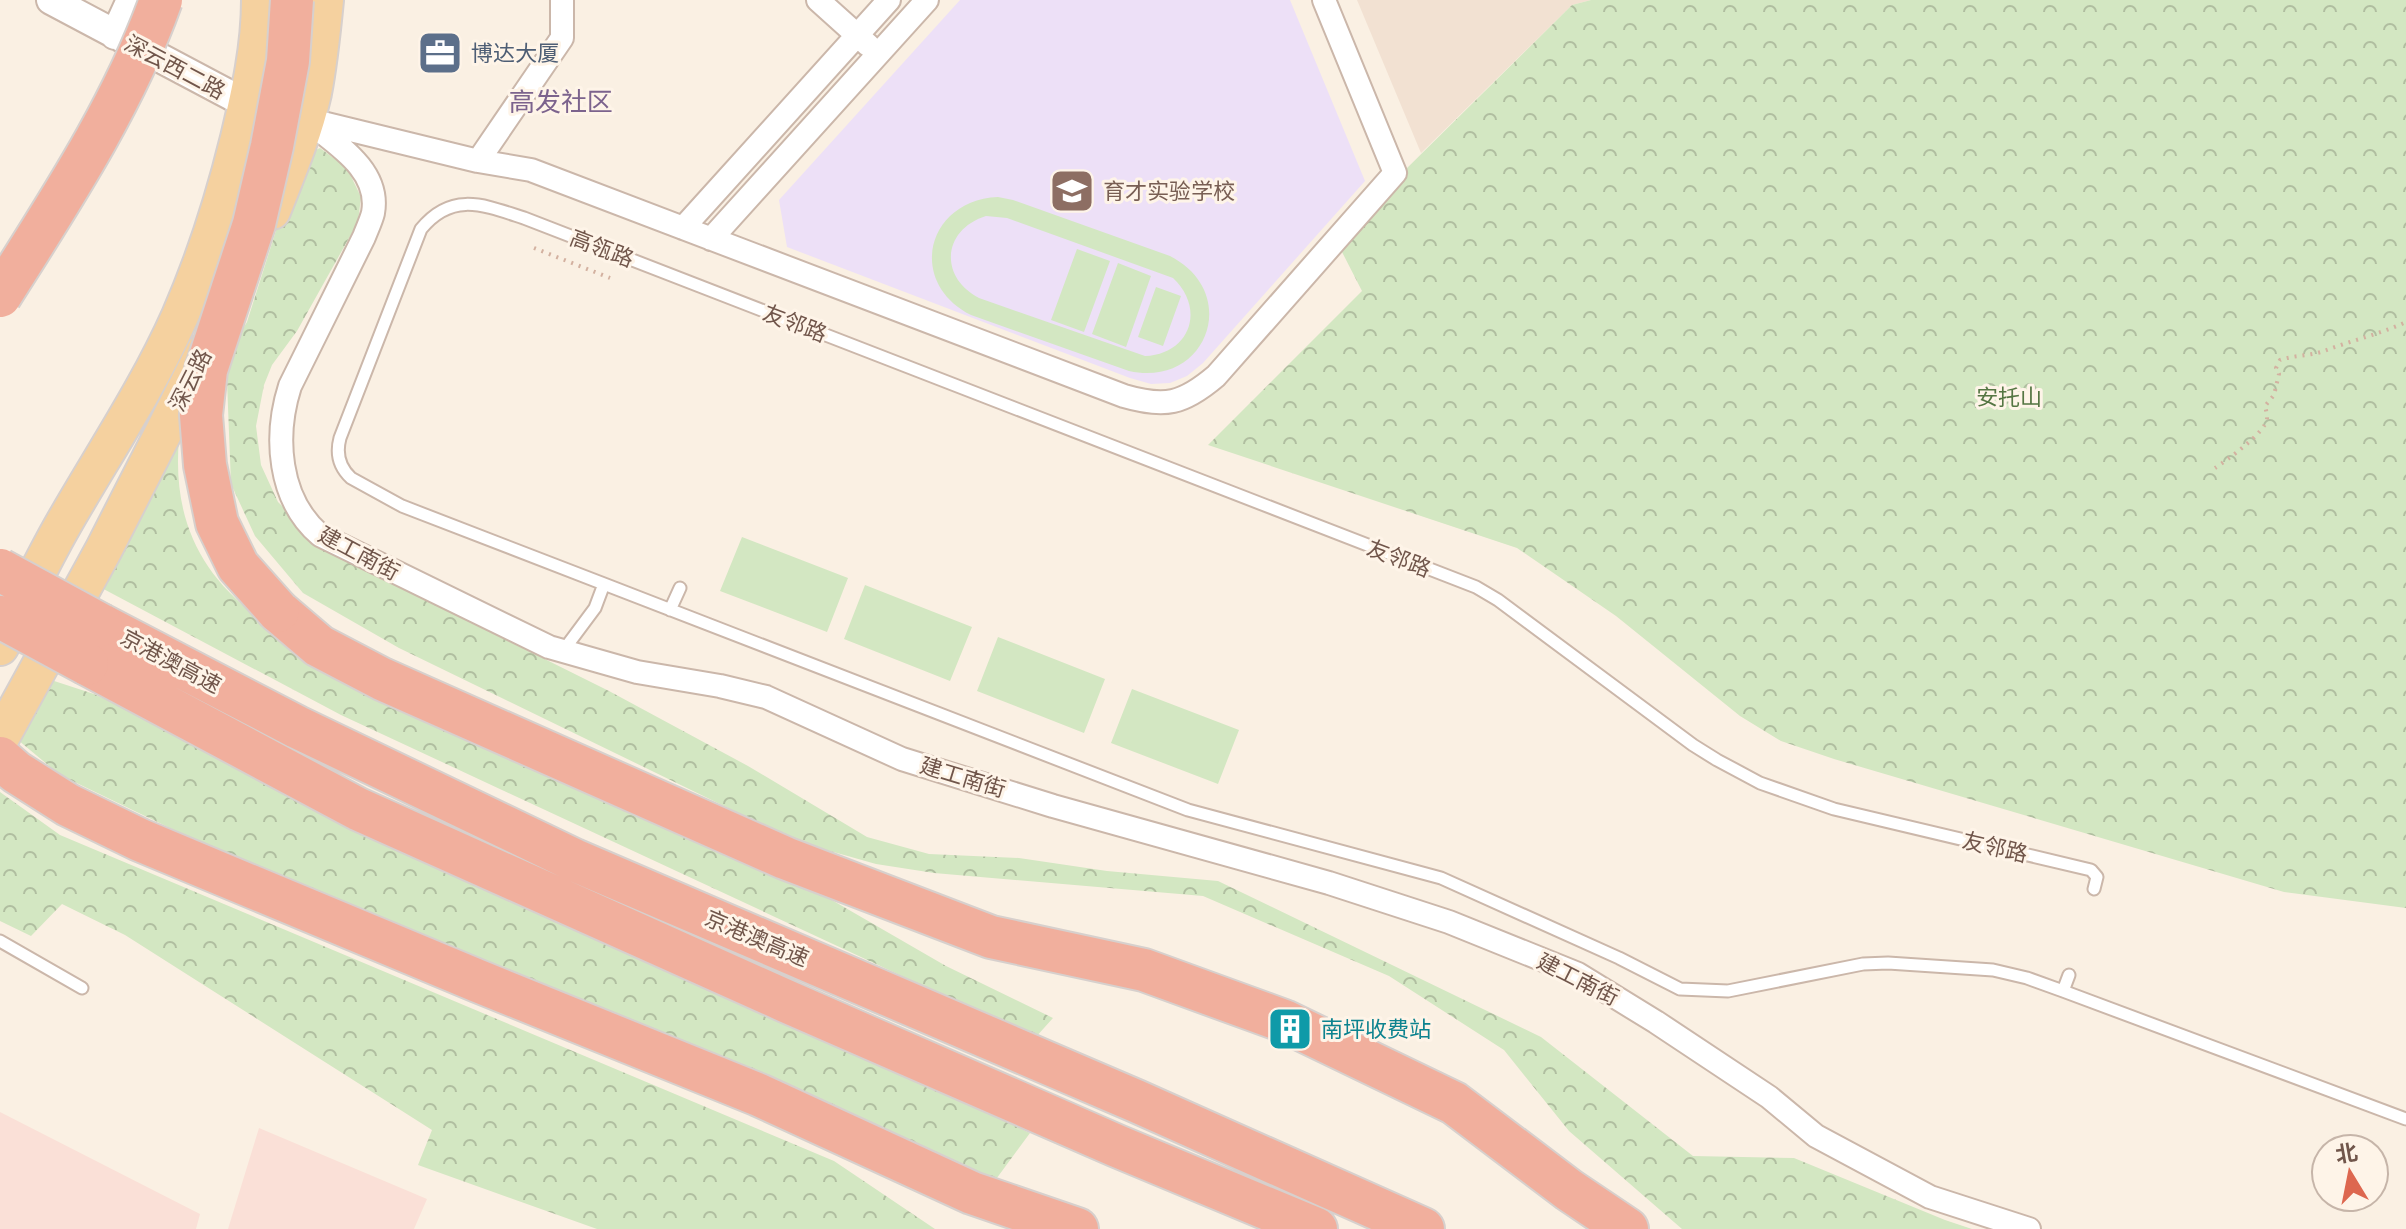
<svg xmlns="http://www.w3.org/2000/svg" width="2406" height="1229" font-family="Mulish,'Noto Sans SC',sans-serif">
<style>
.residential{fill:#f2e1d2}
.commercial{fill:#fae0d7}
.education{fill:#ede0f7}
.forest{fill:url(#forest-crowns)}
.garden{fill:#d3e7c2;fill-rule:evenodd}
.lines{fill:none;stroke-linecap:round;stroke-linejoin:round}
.service-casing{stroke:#cbb7aa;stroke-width:15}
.minor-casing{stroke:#cbb7aa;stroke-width:26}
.tertiary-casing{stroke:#cbb7aa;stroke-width:32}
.primary-casing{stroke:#d7d0cd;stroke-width:40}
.motorway-casing{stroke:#d7d0cd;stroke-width:46}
.path{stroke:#d3b1a0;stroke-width:4;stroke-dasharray:2 6;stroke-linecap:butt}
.service{stroke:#fff;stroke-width:11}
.minor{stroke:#fff;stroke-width:22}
.tertiary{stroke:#fff;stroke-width:28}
.primary{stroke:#f5d19f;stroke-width:36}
.motorway{stroke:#f1af9d;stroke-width:42}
.motorway-bridge-casing{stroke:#d7d0cd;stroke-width:46;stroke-linecap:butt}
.motorway-bridge{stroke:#f1af9d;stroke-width:42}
.labels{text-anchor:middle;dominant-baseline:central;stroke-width:6;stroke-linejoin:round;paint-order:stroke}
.service-label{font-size:22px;fill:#4e5e75;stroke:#fef4e8;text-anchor:start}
.street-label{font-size:22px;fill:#71564b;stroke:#fef4e8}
.education-label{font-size:22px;fill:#785e54;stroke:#fef4e8;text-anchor:start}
.park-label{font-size:22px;fill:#557643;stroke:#fef4e8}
.culture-label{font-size:22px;fill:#0d838f;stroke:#fef4e8;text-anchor:start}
.quarter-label{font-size:26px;fill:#7c638d;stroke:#fef4e8}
</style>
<defs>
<pattern id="forest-crowns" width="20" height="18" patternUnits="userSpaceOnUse" patternTransform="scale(2)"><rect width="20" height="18" fill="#d3e7c2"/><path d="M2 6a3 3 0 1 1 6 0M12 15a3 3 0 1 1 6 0" fill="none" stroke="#b0bea0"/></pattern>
</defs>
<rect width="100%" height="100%" fill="#faf0e3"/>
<path class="residential" d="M 1357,0 L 1591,0 L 1572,5 L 1421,153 Z"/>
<path class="commercial" d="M 0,1112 L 200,1214 L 196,1229 L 0,1229 Z
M 259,1128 L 427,1199 L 414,1229 L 228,1229 Z"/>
<path class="education" d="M 960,0 L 1290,0 L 1365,181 L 1203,363 L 1187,376 L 1170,383 L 1151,384 L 1130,378 L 787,247 L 779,200 Z"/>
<path class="forest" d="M 1591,0 L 2406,0 L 2406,908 L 2284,892 L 1834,759 L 1781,741 L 1740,716 L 1616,616 L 1517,548 L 1208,445 L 1362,291 L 1342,252 L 1403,172 L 1572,5 Z
M 320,148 L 347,168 L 361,197 L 358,222 L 297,331 L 272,365 L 264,385 L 256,426 L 261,465 L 278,502 L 328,551 L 609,691 L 748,766 L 867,837 L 929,854 L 1019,858 L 1107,871 L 1218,881 L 1541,1037 L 1693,1156 L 1794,1158 L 1945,1220 L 1972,1229 L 1682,1229 L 1569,1131 L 1504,1050 L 1389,976 L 1203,896 L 934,873 L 876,864 L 798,842 L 399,648 L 303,593 L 255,536 L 231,484 L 226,356 L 247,322 L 299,158 Z
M 179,439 C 172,520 201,579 268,624 L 792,877 L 946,966 L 1053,1018 L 1035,1038 L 341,715 L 96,585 Z
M 45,678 L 94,694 L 1030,1133 L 991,1186 L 203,844 L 60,775 L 18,740 Z
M 0,792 L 60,835 L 834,1161 L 935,1229 L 597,1229 L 418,1165 L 432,1130 L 125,935 L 62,904 L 31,936 L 0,921 Z"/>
<path class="garden" d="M 998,197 L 1013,200 L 1170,256 C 1242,293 1207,388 1129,371 L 971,315 C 906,282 927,200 998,197 ZM 986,216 L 1007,218 L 1173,278 C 1206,309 1190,354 1145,356 L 979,298 C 939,277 942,230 986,216 Z
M 1077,249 L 1110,261 L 1084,332 L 1051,320 Z
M 1118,263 L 1151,276 L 1126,347 L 1092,334 Z
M 1156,287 L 1181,296 L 1163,346 L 1138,337 Z
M 742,537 L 848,578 L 827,632 L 720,591 Z
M 865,585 L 972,627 L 950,681 L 844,639 Z
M 998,637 L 1105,679 L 1084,733 L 977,691 Z
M 1132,689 L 1239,730 L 1218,784 L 1111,743 Z"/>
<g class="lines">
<g class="service-casing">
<path id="service" d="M 604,584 L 1188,810 L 1441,878 L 1619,958 L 1680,989 L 1728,991 L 1863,964 L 1888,963 L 1993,970 L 2027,978 L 2063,991 L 2406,1119
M 670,610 L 680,588
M 563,651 L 595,608 L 604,584 L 402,506 L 351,478 C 339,467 336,453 340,438 L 421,229 C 452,191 484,205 524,218 L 1476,587 L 1498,600 L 1693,745 L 1717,760 L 1760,783 L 1834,809 L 2091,870 L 2097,877 L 2094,889
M 0,941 L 82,988
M 2063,991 L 2069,975"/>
</g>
<g class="minor-casing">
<path id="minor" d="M 818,0 L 868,45
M 305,119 C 334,143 381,169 373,213 C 371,221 367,229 364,237 L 290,386 C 274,436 278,499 320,535 L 549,647 L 637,672 L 720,686 L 766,697 L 902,759 L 1053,806 L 1329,883 L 1449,922 L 1578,974 L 1656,1022 L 1769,1097 L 1816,1136 L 1930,1197 L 2029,1229
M 310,120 L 478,161 L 531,170 L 1124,396 C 1165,408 1183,404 1216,376 L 1395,173 L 1324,0
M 478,161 L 562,38 L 562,0
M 683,228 L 889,0
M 711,239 L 927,0"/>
</g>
<g class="tertiary-casing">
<path id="tertiary" d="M 51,0 L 247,104 L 263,108
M 115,35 L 131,0"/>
</g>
<g class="primary-casing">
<path id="primary" d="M 272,211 C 287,173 304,133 313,93 C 319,62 322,31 325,0
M 0,647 C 21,606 41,563 64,523 C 103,455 148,388 180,316 C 205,259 224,199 239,138 C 250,92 260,47 260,0
M 0,739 L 104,549 L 205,351"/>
</g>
<g class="motorway-casing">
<path id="motorway" d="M 278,611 L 319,646 L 382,679 L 785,858 L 991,937 L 1144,970 L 1284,1021 L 1454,1103 L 1569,1190 L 1627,1229
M 101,625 L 297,727 L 574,860 L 1136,1101 L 1423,1229
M 87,664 L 358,809 L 788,1002 L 1117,1146 L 1316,1229
M 0,758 L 16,772 L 68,805 L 140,840 L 478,981 L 759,1095 L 972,1193 L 1077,1229"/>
</g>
<path class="path" d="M 534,248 L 610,278
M 2215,468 C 2227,460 2265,433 2267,419 C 2267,414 2266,410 2265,406 L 2274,395 L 2279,374 L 2276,368 L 2280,360 C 2295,355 2310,356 2324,351 C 2350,341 2380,334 2406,322"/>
<use href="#service" class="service"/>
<use href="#minor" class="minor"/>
<use href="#tertiary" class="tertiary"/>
<use href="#primary" class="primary"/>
<use href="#motorway" class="motorway"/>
<g class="motorway-bridge-casing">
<path id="motorway-bridge" d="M 0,296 C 60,201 123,106 161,0
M 0,570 L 101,625
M 278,611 L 238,566 L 217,523 L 205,465 L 201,415 L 206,370 L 254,224 L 272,146 L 288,61 L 292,0
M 0,617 L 87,664"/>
</g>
<use href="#motorway-bridge" class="motorway-bridge"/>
</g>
<defs>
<g id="office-square" transform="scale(2.3)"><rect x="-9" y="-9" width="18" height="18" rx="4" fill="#5c6f8a" stroke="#fef4e8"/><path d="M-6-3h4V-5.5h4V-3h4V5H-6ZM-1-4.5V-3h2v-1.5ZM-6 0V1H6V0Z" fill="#fff"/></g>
<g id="school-square" transform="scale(2.3)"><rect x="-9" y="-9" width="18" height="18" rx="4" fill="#8d6e63" stroke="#fef4e8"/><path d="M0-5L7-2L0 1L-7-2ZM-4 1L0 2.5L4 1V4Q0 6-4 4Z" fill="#fff"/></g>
<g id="building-square" transform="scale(2.3)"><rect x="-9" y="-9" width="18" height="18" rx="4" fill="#0f9aa8" stroke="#fef4e8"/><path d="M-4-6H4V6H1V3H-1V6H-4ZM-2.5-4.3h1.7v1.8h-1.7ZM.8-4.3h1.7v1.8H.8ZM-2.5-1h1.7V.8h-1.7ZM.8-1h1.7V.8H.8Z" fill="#fff"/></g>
</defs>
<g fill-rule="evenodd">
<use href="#office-square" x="440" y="53"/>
<use href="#school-square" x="1072" y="191"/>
<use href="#building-square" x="1290" y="1029"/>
</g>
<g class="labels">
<g class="service-label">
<text x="471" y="53">博达大厦</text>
</g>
<g class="street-label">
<text transform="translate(175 67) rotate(28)">深云西二路</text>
<text transform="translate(602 248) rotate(21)">高瓴路</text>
<text transform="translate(795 323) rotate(21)">友邻路</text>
<text transform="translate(190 380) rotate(-63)">深云路</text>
<text transform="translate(359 553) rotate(28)">建工南街</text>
<text transform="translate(1399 558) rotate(21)">友邻路</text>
<text transform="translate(171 661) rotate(28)">京港澳高速</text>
<text transform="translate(963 777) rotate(17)">建工南街</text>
<text transform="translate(1995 847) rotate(13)">友邻路</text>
<text transform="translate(757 938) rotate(23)">京港澳高速</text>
<text transform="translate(1578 979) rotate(27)">建工南街</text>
</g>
<g class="education-label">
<text x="1103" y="191">育才实验学校</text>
</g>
<g class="park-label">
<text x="2009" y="397">安托山</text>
</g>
<g class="culture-label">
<text x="1321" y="1029">南坪收费站</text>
</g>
<g class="quarter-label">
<text x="561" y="101">高发社区</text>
</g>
</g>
<g transform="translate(2350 1173) rotate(350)"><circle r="38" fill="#fef4e8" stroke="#c6b5a9" stroke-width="2"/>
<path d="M0-6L14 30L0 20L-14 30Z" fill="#dd674f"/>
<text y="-12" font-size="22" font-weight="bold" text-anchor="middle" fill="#71564b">北</text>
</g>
</svg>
